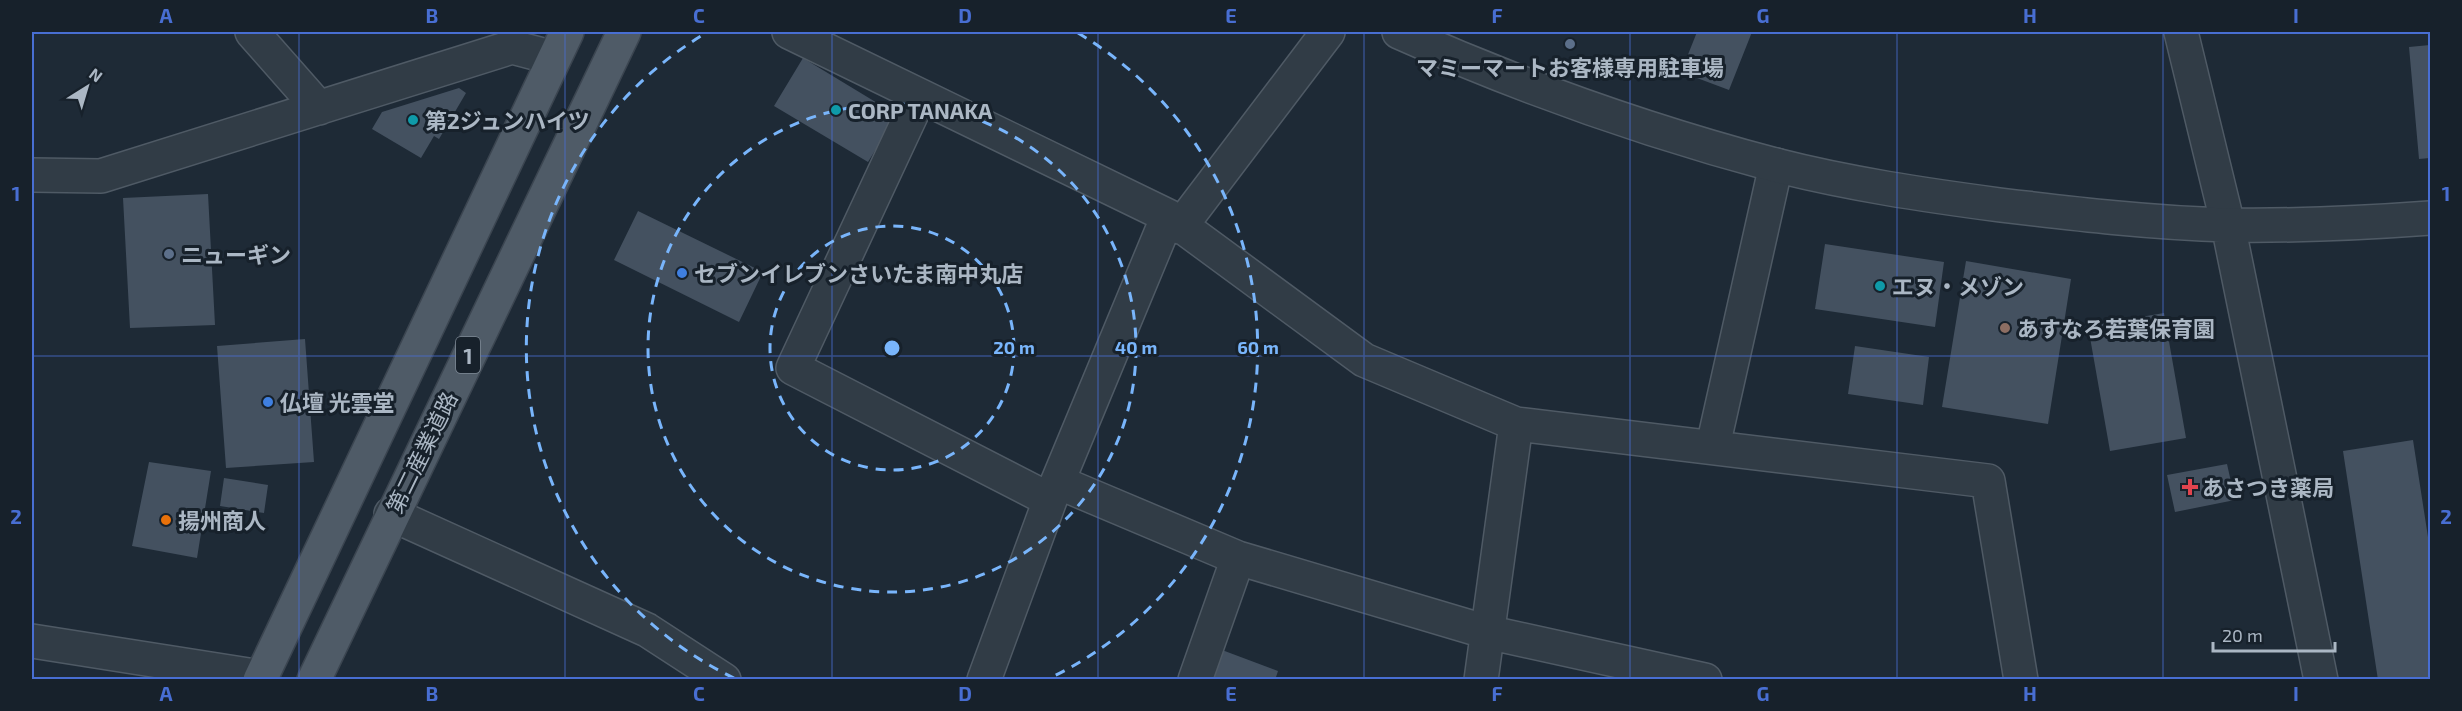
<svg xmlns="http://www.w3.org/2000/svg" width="2462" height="711" font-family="'Exo 2','Noto Sans JP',sans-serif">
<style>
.building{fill:#445160}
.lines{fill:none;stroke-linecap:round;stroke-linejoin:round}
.minor-casing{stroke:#4f5a65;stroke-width:36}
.tertiary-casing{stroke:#4f5a65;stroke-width:36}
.primary-casing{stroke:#3b4550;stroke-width:36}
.minor{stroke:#313c46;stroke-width:33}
.tertiary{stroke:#313c46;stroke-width:33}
.primary{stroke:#4f5b67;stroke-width:33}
.grid{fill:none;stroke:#486ed2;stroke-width:1.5;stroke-opacity:0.55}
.ring{fill:none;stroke:#79b5fb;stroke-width:3;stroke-dasharray:10 8}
.service-dot{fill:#5c6f8a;stroke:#17212b;stroke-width:2}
.culture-dot{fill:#0f9aa8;stroke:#17212b;stroke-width:2}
.shop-dot{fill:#3f7fe0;stroke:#17212b;stroke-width:2}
.education-dot{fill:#8d6e63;stroke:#17212b;stroke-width:2}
.health-dot{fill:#e0444e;stroke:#17212b;stroke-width:2}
.food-dot{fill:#e8710a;stroke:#17212b;stroke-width:2}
.labels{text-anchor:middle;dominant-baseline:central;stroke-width:6;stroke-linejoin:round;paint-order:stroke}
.shield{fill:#17212b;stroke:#7f8a96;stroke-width:1.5}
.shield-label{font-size:21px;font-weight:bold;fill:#abb7c4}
.poi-label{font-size:22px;font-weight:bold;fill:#abb7c4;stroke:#17212b;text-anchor:start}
.street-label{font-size:22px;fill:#abb7c4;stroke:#17212b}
.centre{fill:#79b5fb;stroke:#17212b;stroke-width:3}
.ring-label{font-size:18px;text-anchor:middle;font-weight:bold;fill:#79b5fb;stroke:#17212b;stroke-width:6;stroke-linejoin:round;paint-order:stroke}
.neatline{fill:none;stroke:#486ed2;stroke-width:2}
.grid-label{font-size:20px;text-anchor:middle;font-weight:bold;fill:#486ed2}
</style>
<rect width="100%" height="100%" fill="#1e2a36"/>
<path class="building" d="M 1697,32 L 1752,32 L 1729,90 L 1681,72 Z
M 2430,45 L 2430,158 L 2419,159 L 2409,47 Z
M 803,58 L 897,115 L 868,162 L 774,106 Z
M 459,88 L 466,93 L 439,139 L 434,136 L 421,158 L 372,129 L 382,112 Z
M 208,194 L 215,325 L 130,328 L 123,198 Z
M 638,211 L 763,272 L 739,322 L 614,260 Z
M 1825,244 L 1944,262 L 1935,327 L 1815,309 Z
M 1966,261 L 2071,279 L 2048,424 L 1942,407 Z
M 2164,313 L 2186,438 L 2110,451 L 2088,326 Z
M 305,339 L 314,462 L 226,468 L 217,346 Z
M 1855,346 L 1929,357 L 1923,405 L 1848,394 Z
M 2413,440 L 2430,550 L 2430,680 L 2378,680 L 2343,451 Z
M 149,462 L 211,471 L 197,558 L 132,546 Z
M 2227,464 L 2235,500 L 2175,512 L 2167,475 Z
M 224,478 L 268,485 L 264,513 L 220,506 Z
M 1222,650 L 1278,671 L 1275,680 L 1212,680 Z"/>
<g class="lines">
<g class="minor-casing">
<path id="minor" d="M 252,32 L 319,108
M 789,32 L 1168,216 L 1364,360 L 1516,424 L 1988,481 L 2021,680
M 2181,32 L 2228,225
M 920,96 L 793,368 L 1050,500
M 32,175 L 101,176 L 512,47 L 554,58
M 1180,227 L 1328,32
M 1713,446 L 1776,165
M 1058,482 L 1238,558 L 1487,632 L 1705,680
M 391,514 L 647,630 L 724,680
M 32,641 L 261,677
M 984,680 L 1050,500 L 1168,216
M 1195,680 L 1238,558
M 1481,680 L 1516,424"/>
</g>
<g class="tertiary-casing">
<path id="tertiary" d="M 1399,32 C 1520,86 1647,131 1775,165 C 1849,184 1925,195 2000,205 C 2076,214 2152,223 2228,225 C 2296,226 2363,223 2430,218
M 2228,225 L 2321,680"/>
</g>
<g class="primary-casing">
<path id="primary" d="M 260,680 L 567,32
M 314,680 L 624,32"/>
</g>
<use href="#minor" class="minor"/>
<use href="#tertiary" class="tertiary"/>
<use href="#primary" class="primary"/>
</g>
<path class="grid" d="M 299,32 L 299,680M 565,32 L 565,680M 832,32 L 832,680M 1098,32 L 1098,680M 1364,32 L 1364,680M 1630,32 L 1630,680M 1897,32 L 1897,680M 2163,32 L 2163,680M 32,356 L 2430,356"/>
<g class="ring">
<circle cx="892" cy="348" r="122"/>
<circle cx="892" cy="348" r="244"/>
<path d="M734 678A366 366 0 0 1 706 33M1078 33A366 366 0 0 1 1050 678"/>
</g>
<g class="service-dot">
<circle cx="1570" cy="44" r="6"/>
<circle cx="169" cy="254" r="6"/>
</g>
<g class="culture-dot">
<circle cx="836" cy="110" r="6"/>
<circle cx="413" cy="120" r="6"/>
<circle cx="1880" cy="286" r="6"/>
</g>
<g class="shop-dot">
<circle cx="682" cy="273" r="6"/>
<circle cx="268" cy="402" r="6"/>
</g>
<circle class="education-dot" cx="2005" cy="328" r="6"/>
<path class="health-dot" d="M2187 478h6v6h6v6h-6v6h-6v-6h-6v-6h6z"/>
<circle class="food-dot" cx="166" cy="520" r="6"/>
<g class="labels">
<rect class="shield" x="456" y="337" width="24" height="36" rx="4.5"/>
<g class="shield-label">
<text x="468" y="355">1</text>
</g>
<g class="poi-label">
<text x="1570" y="67" text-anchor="middle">マミーマートお客様専用駐車場</text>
<text x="848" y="110">CORP TANAKA</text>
<text x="425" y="120">第2ジュンハイツ</text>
<text x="181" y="254">ニューギン</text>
<text x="694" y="273">セブンイレブンさいたま南中丸店</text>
<text x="1892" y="286">エヌ・メゾン</text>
<text x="2017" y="328">あすなろ若葉保育園</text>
<text x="280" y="402">仏壇 光雲堂</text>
<text x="2202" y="487">あさつき薬局</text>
<text x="178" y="520">揚州商人</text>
</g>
<g class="street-label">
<text transform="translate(421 452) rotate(-64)">第二産業道路</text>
</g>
</g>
<circle cx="892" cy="348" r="9" class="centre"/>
<g class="ring-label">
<text x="1014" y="354">20 m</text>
<text x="1136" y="354">40 m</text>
<text x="1258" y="354">60 m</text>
</g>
<rect width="2462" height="711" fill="none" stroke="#17212b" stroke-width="66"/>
<g transform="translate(87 87) rotate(37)" stroke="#17212b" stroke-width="4.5" paint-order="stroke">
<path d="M0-4.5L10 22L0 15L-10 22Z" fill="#abb7c4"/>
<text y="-9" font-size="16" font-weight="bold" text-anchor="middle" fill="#abb7c4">N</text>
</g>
<path d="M2213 642v9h122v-9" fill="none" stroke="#abb7c4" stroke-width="3"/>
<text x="2222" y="642" font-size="18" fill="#abb7c4" stroke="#17212b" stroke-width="4.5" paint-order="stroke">20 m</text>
<rect x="33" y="33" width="2396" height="645" class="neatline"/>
<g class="grid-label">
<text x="166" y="23">A</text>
<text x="432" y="23">B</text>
<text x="699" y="23">C</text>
<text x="965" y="23">D</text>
<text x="1231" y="23">E</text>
<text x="1497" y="23">F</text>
<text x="1763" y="23">G</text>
<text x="2030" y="23">H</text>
<text x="2296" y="23">I</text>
<text x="16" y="201">1</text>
<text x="2446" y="201">1</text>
<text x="16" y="524">2</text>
<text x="2446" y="524">2</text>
<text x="166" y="701">A</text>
<text x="432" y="701">B</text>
<text x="699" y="701">C</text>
<text x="965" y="701">D</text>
<text x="1231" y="701">E</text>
<text x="1497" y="701">F</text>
<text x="1763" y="701">G</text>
<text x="2030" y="701">H</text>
<text x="2296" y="701">I</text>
</g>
</svg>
